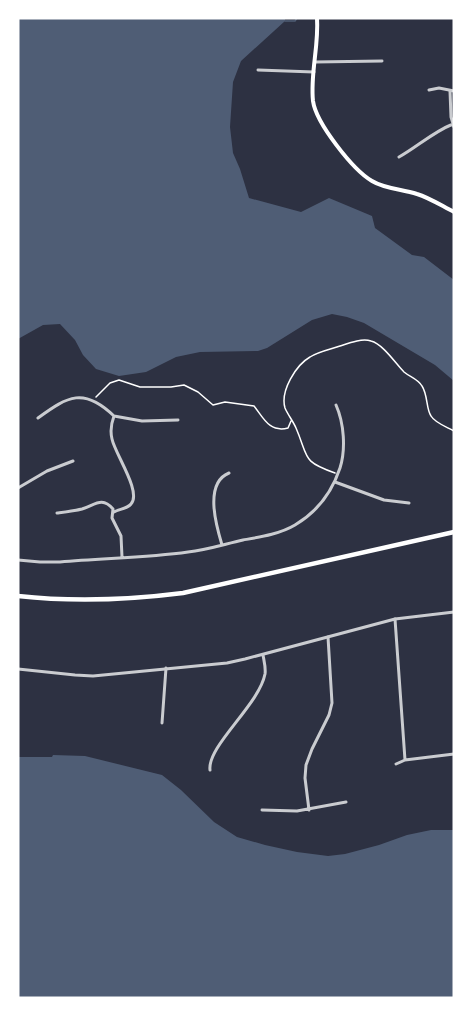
<svg xmlns="http://www.w3.org/2000/svg" width="472" height="1016" font-family="'IBM Plex Sans',sans-serif">
<style>
.water{fill:#4f5d75}
.lines{fill:none;stroke-linecap:round;stroke-linejoin:round}
.stream{stroke:#4f5d75;stroke-width:1.5}
.path{stroke:#fff;stroke-width:1.5}
.minor{stroke:#caccd0;stroke-width:3}
.tertiary{stroke:#caccd0;stroke-width:3}
.secondary{stroke:#fff;stroke-width:4}
.trunk{stroke:#fff;stroke-width:4.5}
</style>
<rect width="100%" height="100%" fill="#2d3142"/>
<path class="water" d="M 18,18 L 285,18 L 285,21 L 241,61 L 233,82 L 230,127 L 233,153 L 240,169 L 249,198 L 301,212 L 329,198 L 372,216 L 375,228 L 412,255 L 424,257 L 454,280 L 454,381 L 435,365 L 364,323 L 347,317 L 332,314 L 312,320 L 267,348 L 258,351 L 200,352 L 176,357 L 146,372 L 119,376 L 96,369 L 83,355 L 75,340 L 60,324 L 43,325 L 18,339 Z
M 53,755 L 85,756 L 162,775 L 181,790 L 214,822 L 237,837 L 265,845 L 297,852 L 328,856 L 345,854 L 379,845 L 407,835 L 431,830 L 454,830 L 454,998 L 18,998 L 18,757 L 52,757 Z"/>
<g class="lines">
<path class="stream" d="M 285,21 L 295,21 L 297,18"/>
<path class="path" d="M 96,397 L 110,383 L 119,380 L 140,387 L 171,387 L 184,385 L 198,392 L 213,405 L 225,402 L 254,406 C 263,417 269,433 288,428 L 291,421
M 335,473 C 301,461 309,458 296,428 C 293,421 288,415 285,408 C 280,391 296,365 310,357 C 317,352 331,349 340,346 C 349,343 362,338 371,341 C 383,344 396,364 404,372 C 410,377 418,379 422,386 C 428,395 426,409 431,416 C 435,423 447,427 454,431"/>
<path class="minor" d="M 315,62 L 382,61
M 258,70 L 314,72
M 429,90 L 439,88 L 454,91
M 450,91 L 451,117 L 454,127
M 399,157 C 417,147 433,132 453,124
M 114,416 L 142,421 L 178,420
M 38,418 C 68,396 84,387 114,416 C 111,424 110,431 112,439 C 115,454 142,492 131,504 C 127,509 119,509 114,512
M 335,482 L 384,500 L 409,503
M 18,488 L 47,471 L 73,461
M 57,513 C 65,512 74,511 82,509 C 95,505 102,496 113,509 L 112,518 L 121,536 L 122,557
M 222,545 C 216,525 204,483 229,473
M 18,560 L 40,562 L 60,562 C 103,558 146,558 188,552 C 207,550 225,544 243,540 C 260,537 280,534 295,525 C 317,512 332,492 340,468 C 346,449 344,423 336,405
M 395,619 L 405,760
M 162,723 L 166,668
M 396,764 L 405,760 L 454,754
M 210,770 C 207,746 259,705 265,674 C 266,668 264,661 263,655
M 262,810 L 297,811 L 346,802
M 309,810 L 305,778 L 306,765 L 312,749 L 329,715 L 332,703 L 328,637"/>
<path class="tertiary" d="M 18,669 L 75,675 L 93,676 L 227,663 L 245,659 L 395,619 L 454,612"/>
<path class="secondary" d="M 317,18 C 319,46 310,74 313,101 C 316,123 353,170 372,181 C 385,189 402,189 417,194 C 430,198 442,206 454,212"/>
<path class="trunk" d="M 18,596 C 73,602 128,600 183,593 L 454,532"/>
</g>
<rect width="472" height="1016" fill="none" stroke="#ffffff" stroke-width="39"/>
</svg>
